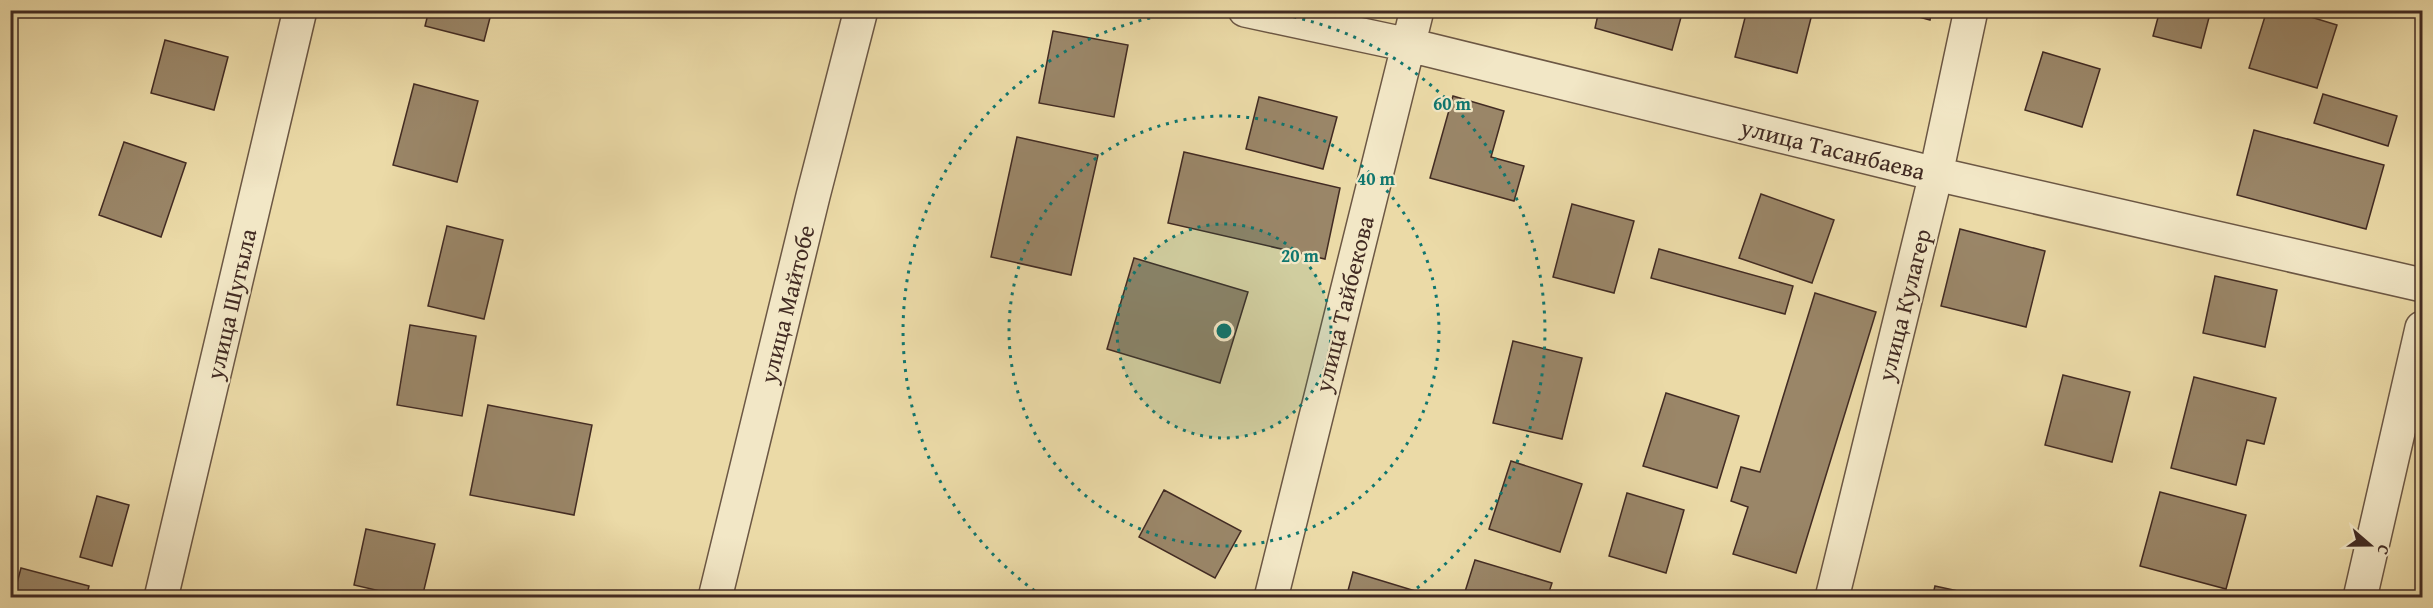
<svg xmlns="http://www.w3.org/2000/svg" width="2433" height="608" font-family="'Gentium Book Plus',serif">
<style>
.building{fill:#9a8668;stroke:#422b23;stroke-width:1.5}
.lines{fill:none;stroke-linecap:round;stroke-linejoin:round}
.minor-casing{stroke:#6c5744;stroke-width:36}
.minor{stroke:#f2e7c6;stroke-width:33}
.ring{fill:none;stroke:#0f766e;stroke-width:3;stroke-dasharray:3 6}
.labels{text-anchor:middle;dominant-baseline:central;stroke-width:4.5;stroke-linejoin:round;paint-order:stroke}
.street-label{font-size:24px;fill:#422b23;stroke:#f2e7c6}
.centre{fill:#0f766e;stroke:#f2e7c6;stroke-width:3}
.ring-label{font-size:18px;text-anchor:middle;font-weight:bold;fill:#0f766e;stroke:#f2e7c6;stroke-width:4.5;stroke-linejoin:round;paint-order:stroke}
</style>
<rect width="100%" height="100%" fill="#ebdaa7"/>
<filter id="stains"><feTurbulence type="fractalNoise" baseFrequency=".00333" numOctaves="4"/><feColorMatrix values="0 0 0 0 .2 0 0 0 0 .09 0 0 0 0 .02 0 0 0 .5 -.17"/></filter>
<radialGradient id="worn" r=".72"><stop offset=".6" stop-color="#630" stop-opacity="0"/><stop offset="1" stop-color="#630" stop-opacity=".3"/></radialGradient>
<path class="building" d="M 429,10 L 492,10 L 484,41 L 425,26 Z
M 1599,10 L 1683,10 L 1672,50 L 1595,28 Z
M 1747,10 L 1813,10 L 1797,73 L 1735,57 Z
M 1894,10 L 1932,10 L 1930,20 Z
M 2160,10 L 2211,10 L 2201,48 L 2153,36 Z
M 2267,10 L 2288,10 L 2337,25 L 2317,88 L 2249,68 Z
M 1053,31 L 1128,45 L 1114,117 L 1039,103 Z
M 165,40 L 228,57 L 214,110 L 151,93 Z
M 2043,52 L 2100,69 L 2082,127 L 2025,110 Z
M 414,84 L 478,101 L 457,182 L 393,165 Z
M 2323,94 L 2397,116 L 2388,146 L 2314,123 Z
M 1453,96 L 1504,111 L 1491,157 L 1524,166 L 1514,201 L 1430,178 Z
M 1259,97 L 1337,117 L 1323,169 L 1246,149 Z
M 2254,130 L 2384,165 L 2366,229 L 2237,195 Z
M 1017,137 L 1098,155 L 1071,275 L 991,257 Z
M 124,142 L 186,163 L 161,237 L 99,215 Z
M 1184,152 L 1340,188 L 1325,259 L 1168,223 Z
M 1761,194 L 1834,220 L 1812,283 L 1739,258 Z
M 1572,204 L 1634,221 L 1614,293 L 1553,277 Z
M 447,226 L 503,240 L 484,319 L 428,306 Z
M 1960,229 L 2045,251 L 2026,327 L 1941,306 Z
M 1659,249 L 1793,286 L 1785,314 L 1651,278 Z
M 1134,258 L 1248,292 L 1220,383 L 1107,349 Z
M 2215,276 L 2277,290 L 2265,347 L 2203,333 Z
M 1815,293 L 1876,312 L 1796,573 L 1733,554 L 1748,507 L 1731,501 L 1741,467 L 1760,472 Z
M 410,325 L 476,336 L 462,416 L 397,405 Z
M 1513,341 L 1582,358 L 1562,439 L 1493,423 Z
M 2063,375 L 2130,392 L 2112,462 L 2045,445 Z
M 2194,377 L 2276,398 L 2264,444 L 2247,440 L 2236,485 L 2171,468 Z
M 1666,393 L 1739,416 L 1717,488 L 1643,466 Z
M 488,405 L 592,425 L 574,515 L 470,495 Z
M 1511,461 L 1582,484 L 1560,552 L 1489,529 Z
M 1164,490 L 1241,531 L 1215,578 L 1139,537 Z
M 2160,492 L 2246,515 L 2226,589 L 2140,566 Z
M 1627,493 L 1684,510 L 1666,573 L 1609,556 Z
M 97,496 L 129,505 L 112,566 L 80,557 Z
M 366,529 L 435,544 L 422,598 L 410,598 L 354,585 Z
M 1475,560 L 1552,583 L 1547,598 L 1463,598 Z
M 21,568 L 89,586 L 86,598 L 13,598 Z
M 1353,572 L 1422,593 L 1421,598 L 1346,598 Z
M 1935,586 L 1990,598 L 1932,598 Z"/>
<g class="lines">
<g class="minor-casing">
<path id="minor" d="M 1245,10 L 1409,45 L 1936,174 L 2422,285
M 161,598 L 300,10
M 715,598 L 813,196 L 861,10
M 1271,598 L 1417,10
M 1832,598 L 1936,174 L 1971,10
M 2360,598 L 2422,328"/>
</g>
<use href="#minor" class="minor"/>
</g>
<circle cx="1224" cy="331" r="107" fill="#0f766e" fill-opacity=".12"/>
<g class="ring">
<circle cx="1224" cy="331" r="107"/>
<circle cx="1224" cy="331" r="215"/>
<path d="M1042 596A322 322 0 0 1 1190 11M1258 11A322 322 0 0 1 1406 596"/>
</g>
<g class="labels">
<g class="street-label">
<text transform="translate(1833 149) rotate(14)">улица Тасанбаева</text>
<text transform="translate(231 304) rotate(-77)">улица Шугыла</text>
<text transform="translate(787 304) rotate(-76)">улица Майтобе</text>
<text transform="translate(1344 304) rotate(-76)">улица Тайбекова</text>
<text transform="translate(1904 305) rotate(-76)">улица Кулагер</text>
</g>
</g>
<circle cx="1224" cy="331" r="9" class="centre"/>
<g class="ring-label">
<text x="1452" y="110">60 m</text>
<text x="1376" y="185">40 m</text>
<text x="1300" y="262">20 m</text>
</g>
<rect width="2433" height="608" fill="none" stroke="#ebdaa7" stroke-width="36"/>
<rect x="12" y="12" width="2409" height="584" fill="none" stroke="#422b23" stroke-width="3"/>
<rect x="18" y="18" width="2397" height="572" fill="none" stroke="#422b23" stroke-width="1.5"/>
<g transform="translate(2370 545) rotate(110)" stroke="#f2e7c6" stroke-width="4.5" paint-order="stroke">
<path d="M0-4.5L10 22L0 15L-10 22Z" fill="#422b23"/>
<text y="-9" font-size="16" font-weight="bold" text-anchor="middle" fill="#422b23">С</text>
</g>
<rect width="100%" height="100%" filter="url(#stains)"/>
<rect width="100%" height="100%" fill="url(#worn)"/>
</svg>
